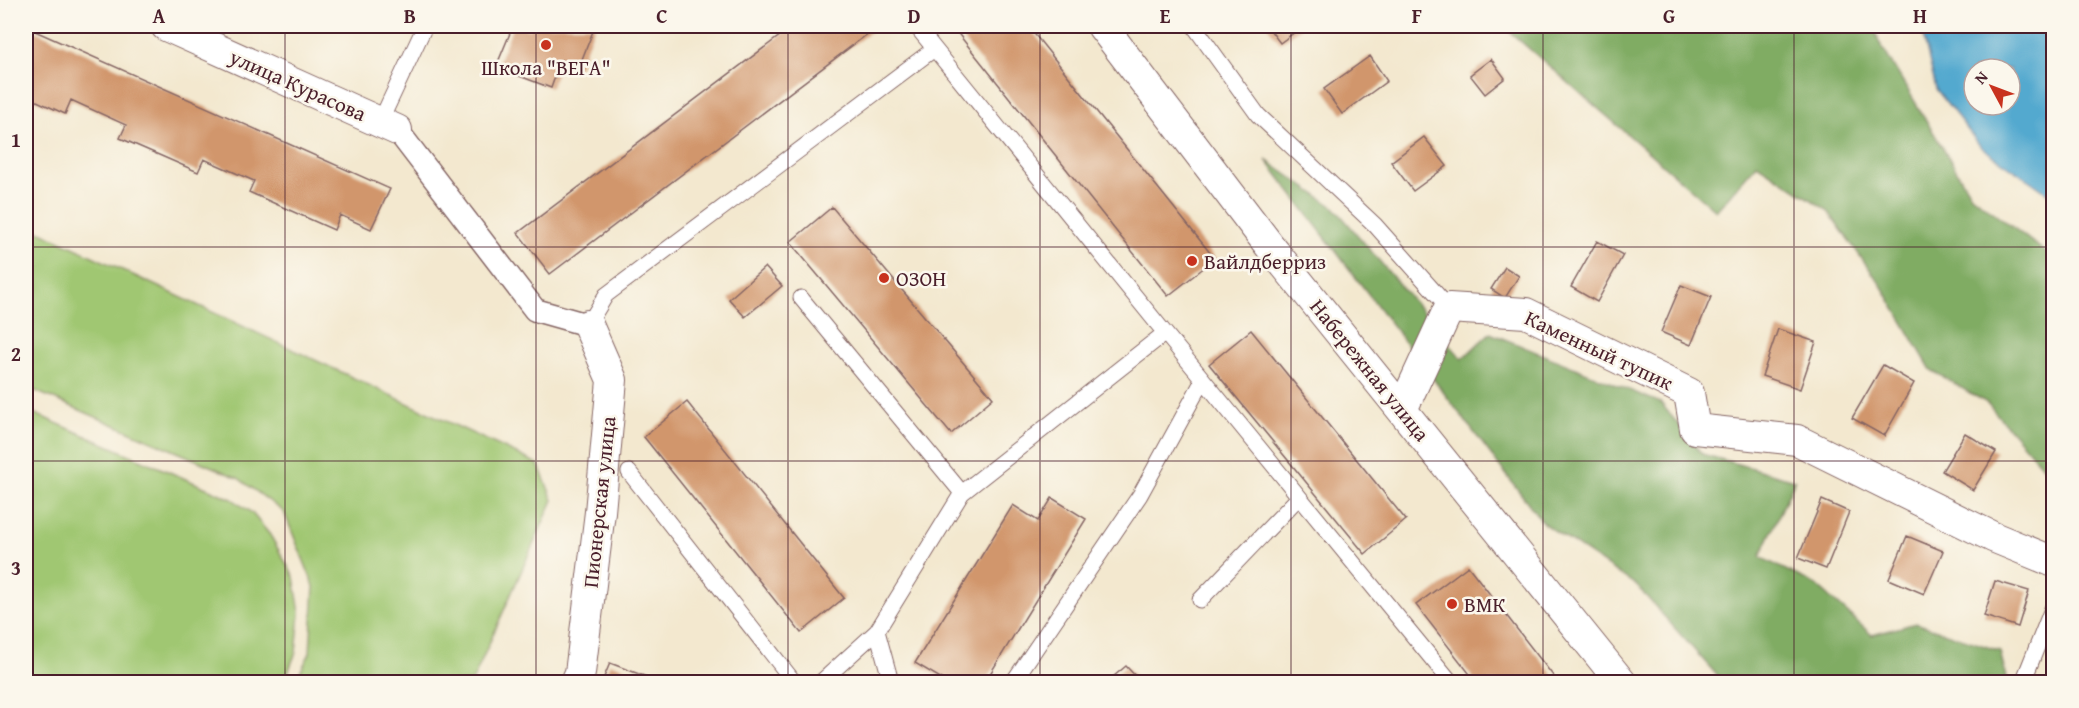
<svg xmlns="http://www.w3.org/2000/svg" width="2079" height="708" font-family="'Gentium Book Plus',serif">
<style>
.green{fill:#a0c772;stroke:#75734e;stroke-width:1.5}
.forest{fill:#80ac64;stroke:#656648;stroke-width:1.5}
.water{fill:#52a9cf;stroke:#4e647d;stroke-width:1.5;fill-rule:evenodd}
.building{fill:#d1966c}
.lines{fill:none;stroke-linecap:round;stroke-linejoin:round}
.service-casing{stroke:#856564;stroke-width:17}
.pedestrian-casing{stroke:#856564;stroke-width:25}
.minor-casing{stroke:#856564;stroke-width:32}
.service{stroke:#fff;stroke-width:15}
.pedestrian{stroke:#fff;stroke-width:22}
.minor{stroke:#fff;stroke-width:30}
.grid{fill:none;stroke:#4a1f2b;stroke-width:1.5;stroke-opacity:0.55}
.poi-dot{fill:#c8321e;stroke:#fbf7ec;stroke-width:2}
.labels{text-anchor:middle;dominant-baseline:central;stroke-width:5;stroke-linejoin:round;paint-order:stroke}
.poi-label{font-size:21px;fill:#4a1f2b;stroke:#fbf7ec;text-anchor:start}
.street-label{font-size:21px;fill:#4a1f2b;stroke:#fbf7ec}
.neatline{fill:none;stroke:#4a1f2b;stroke-width:2}
.grid-label{font-size:20px;text-anchor:middle;font-weight:bold;fill:#4a1f2b}
</style>
<rect width="100%" height="100%" fill="#fbf7ec"/>
<filter id="ink" filterUnits="userSpaceOnUse"><feTurbulence type="fractalNoise" baseFrequency=".0167" numOctaves="2"/><feDisplacementMap in="SourceGraphic" scale="12" xChannelSelector="R" yChannelSelector="G"/><feConvolveMatrix kernelMatrix="1 2 1 2 8 2 1 2 1" color-interpolation-filters="sRGB"/></filter>
<filter id="wash" filterUnits="userSpaceOnUse"><feTurbulence type="fractalNoise" baseFrequency=".008" numOctaves="4" result="noise"/><feDisplacementMap in="SourceGraphic" scale="24" xChannelSelector="R" yChannelSelector="G"/><feGaussianBlur stdDeviation="1.35" result="paint"/><feColorMatrix in="noise" values="0 0 0 0 0 0 0 0 0 0 0 0 0 0 0 0 0 1.4 0 .05"/><feComposite in="paint" operator="in"/></filter>
<g filter="url(#wash)">
<rect width="100%" height="100%" fill="#f3e8cf"/>
<path class="green" d="M 26,225 L 538,464 L 553,500 L 472,682 L 295,682 L 310,653 L 314,586 L 284,512 L 238,478 L 26,387 Z
M 26,410 L 232,499 L 252,513 L 270,535 L 294,577 L 300,613 L 296,652 L 284,682 L 26,682 Z"/>
<path class="forest" d="M 1503,26 L 1874,26 L 1879,42 L 1971,195 L 2053,258 L 2053,478 L 1987,403 L 1931,370 L 1881,285 L 1827,210 L 1757,164 L 1716,211 Z
M 1266,160 L 1334,207 L 1462,359 L 1490,333 L 1661,403 L 1702,454 L 1795,480 L 1760,557 L 1816,585 L 1872,635 L 1916,623 L 2000,651 L 2007,682 L 1723,682 L 1636,585 L 1544,524 Z"/>
<path class="water" d="M 1921,26 L 2053,26 L 2053,197 L 1981,147 L 1936,89 ZM 1974,69 L 2010,69 L 2010,105 L 1974,105 Z"/>
<g id="blocks">
<path class="building" d="M 513,26 L 520,26 L 530,30 L 532,26 L 595,26 L 579,67 L 561,60 L 551,88 L 496,67 Z
M 793,26 L 872,26 L 874,29 L 550,274 L 518,233 Z
M 952,26 L 1028,26 L 1215,259 L 1168,296 Z
M 1267,26 L 1303,26 L 1280,43 Z
M 26,27 L 390,189 L 371,229 L 340,215 L 334,230 L 249,192 L 254,181 L 204,159 L 198,172 L 120,138 L 126,125 L 71,100 L 65,114 L 26,96 Z
M 1370,56 L 1387,81 L 1342,114 L 1324,89 Z
M 1491,59 L 1505,78 L 1485,94 L 1470,75 Z
M 1424,137 L 1447,166 L 1413,191 L 1391,162 Z
M 832,207 L 993,398 L 951,434 L 790,242 Z
M 1597,241 L 1623,255 L 1597,302 L 1571,287 Z
M 765,267 L 782,286 L 745,317 L 729,299 Z
M 1505,267 L 1519,276 L 1505,298 L 1491,289 Z
M 1681,285 L 1711,297 L 1691,345 L 1661,332 Z
M 1778,329 L 1816,342 L 1800,389 L 1762,376 Z
M 1251,330 L 1406,520 L 1365,554 L 1209,364 Z
M 1883,365 L 1914,383 L 1884,436 L 1852,418 Z
M 687,402 L 844,598 L 801,633 L 644,437 Z
M 1965,433 L 1996,452 L 1973,490 L 1942,471 Z
M 1052,498 L 1086,519 L 985,682 L 947,682 L 915,663 L 1013,505 L 1038,521 Z
M 1822,500 L 1849,512 L 1826,569 L 1798,558 Z
M 1907,536 L 1943,551 L 1924,594 L 1889,579 Z
M 1468,566 L 1558,682 L 1476,682 L 1416,605 Z
M 1995,581 L 2029,591 L 2018,627 L 1984,616 Z
M 610,663 L 660,682 L 602,682 Z
M 1126,666 L 1141,682 L 1107,682 Z"/>
</g>
</g>
<g filter="url(#ink)">
<use href="#blocks" fill-opacity="0" stroke="#856564" stroke-width="1.5"/>
<g class="lines">
<g class="service-casing">
<path id="service" d="M 916,26 L 1165,333 L 1451,682
M 1194,26 L 1258,115 L 1375,225 L 1449,308
M 380,122 L 425,26
M 801,298 L 962,493
M 588,325 L 606,295 L 934,49
M 629,472 L 794,682
M 1200,600 L 1299,497
M 877,631 L 891,682
M 821,682 L 877,631 L 962,493 L 1165,333
M 1013,682 L 1140,495 L 1203,380
M 2023,682 L 2054,604"/>
</g>
<g class="pedestrian-casing">
<path id="pedestrian" d="M 397,130 L 535,310 L 588,325"/>
</g>
<g class="minor-casing">
<path id="minor" d="M 166,26 L 397,130
M 1102,26 L 1272,249 L 1621,682
M 1402,410 L 1449,308 L 1526,313 L 1689,393 L 1695,429 L 1797,440 L 1993,537 L 2054,562
M 576,682 L 580,673 L 600,512 L 612,380 L 588,325"/>
</g>
<use href="#service" class="service"/>
<use href="#pedestrian" class="pedestrian"/>
<use href="#minor" class="minor"/>
</g>
</g>
<path class="grid" d="M 285,26 L 285,682M 536,26 L 536,682M 788,26 L 788,682M 1040,26 L 1040,682M 1291,26 L 1291,682M 1543,26 L 1543,682M 1794,26 L 1794,682M 26,247 L 2054,247M 26,461 L 2054,461"/>
<g class="poi-dot">
<circle cx="546" cy="45" r="6"/>
<circle cx="1192" cy="261" r="6"/>
<circle cx="884" cy="278" r="6"/>
<circle cx="1452" cy="604" r="6"/>
</g>
<g class="labels">
<g class="poi-label">
<text x="546" y="67" text-anchor="middle">Школа "ВЕГА"</text>
<text x="1204" y="261">Вайлдберриз</text>
<text x="896" y="278">ОЗОН</text>
<text x="1464" y="604">ВМК</text>
</g>
<g class="street-label">
<text transform="translate(298 85) rotate(24)">улица Курасова</text>
<text transform="translate(1599 350) rotate(25)">Каменный тупик</text>
<text transform="translate(1370 370) rotate(51)">Набережная улица</text>
<text transform="translate(599 502) rotate(-84)">Пионерская улица</text>
</g>
</g>
<rect width="2079" height="708" fill="none" stroke="#fbf7ec" stroke-width="66"/>
<g transform="translate(1992 87) rotate(311)"><circle r="28" fill="#fbf7ec" stroke="#b4a19f" stroke-width="1.5"/>
<path d="M0-4.5L10 22L0 15L-10 22Z" fill="#c8321e"/>
<text y="-9" font-size="16" font-weight="bold" text-anchor="middle" fill="#4a1f2b">N</text>
</g>
<rect x="33" y="33" width="2013" height="642" class="neatline"/>
<g class="grid-label">
<text x="159" y="23">A</text>
<text x="410" y="23">B</text>
<text x="662" y="23">C</text>
<text x="914" y="23">D</text>
<text x="1165" y="23">E</text>
<text x="1417" y="23">F</text>
<text x="1669" y="23">G</text>
<text x="1920" y="23">H</text>
<text x="16" y="147">1</text>
<text x="16" y="361">2</text>
<text x="16" y="575">3</text>
</g>
</svg>
